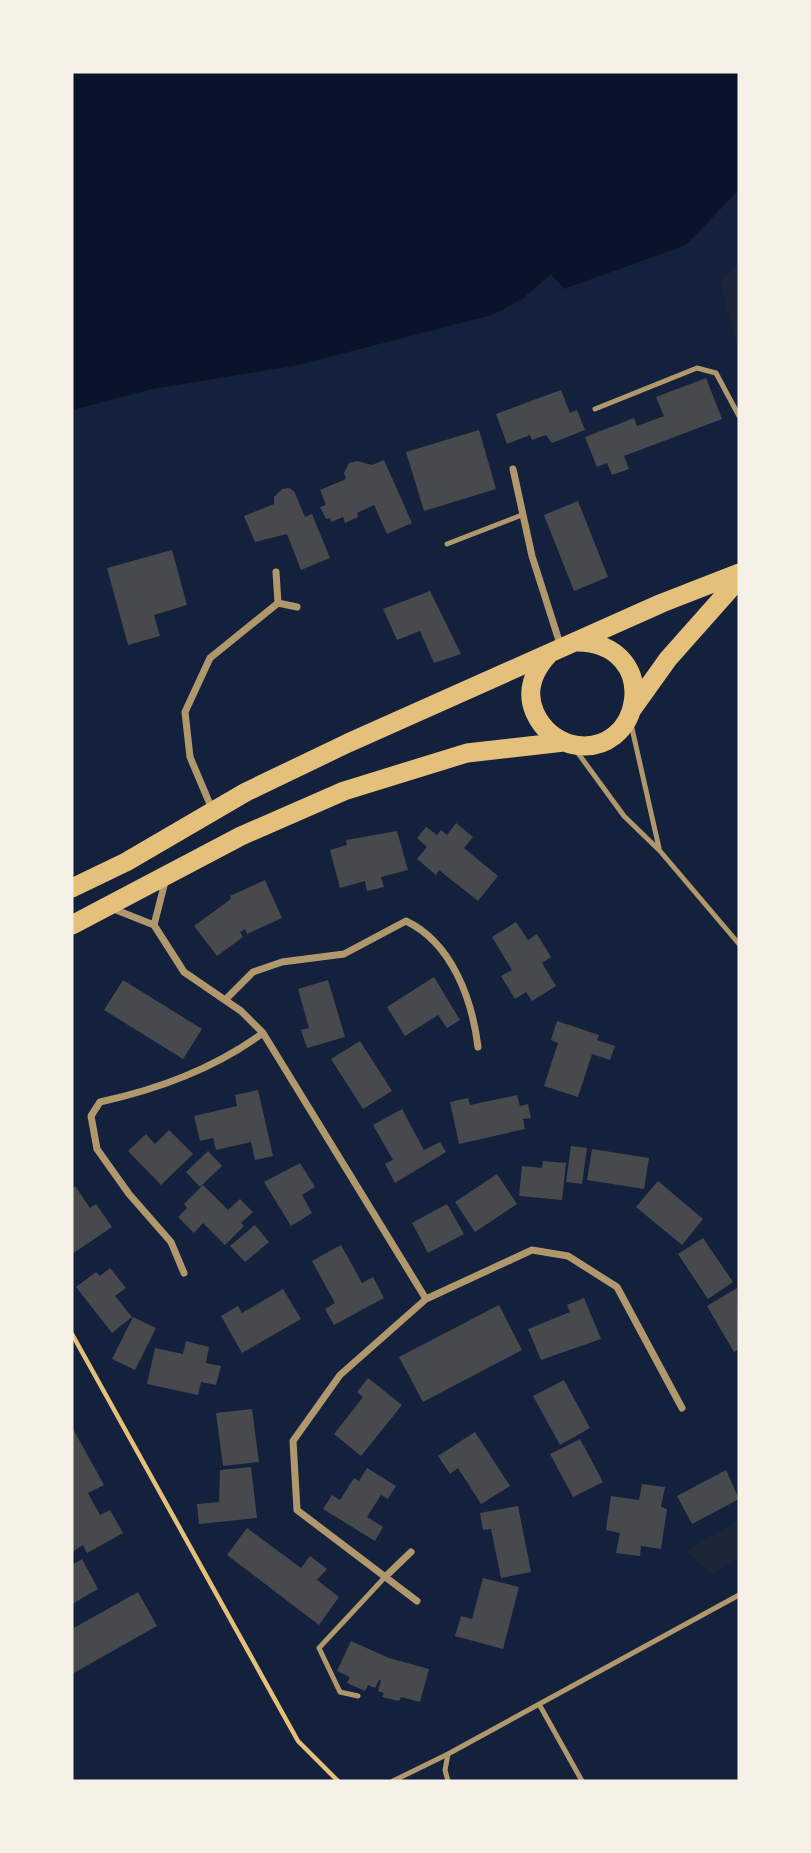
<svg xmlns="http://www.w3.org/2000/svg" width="811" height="1853" font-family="'Golos Text',sans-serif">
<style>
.green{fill:#1d2539}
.water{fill:#0b132b}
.building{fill:#48494c}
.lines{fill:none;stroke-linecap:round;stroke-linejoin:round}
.path{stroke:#e5c07b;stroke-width:4.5}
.service{stroke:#b1986c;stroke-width:5}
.minor{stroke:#b1986c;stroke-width:7}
.trunk{stroke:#e5c07b;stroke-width:19}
</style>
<rect width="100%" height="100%" fill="#14213d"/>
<path class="green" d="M 739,264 L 739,353 L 720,281 Z
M 739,1520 L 739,1558 L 713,1575 L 686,1551 Z"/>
<path class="water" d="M 72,72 L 739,72 L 739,190 L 686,245 L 564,289 L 551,274 L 522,299 L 492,315 L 294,366 L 152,389 L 72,410 Z"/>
<path class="building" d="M 706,378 L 722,419 L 624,456 L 629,469 L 612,475 L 607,463 L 597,467 L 585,437 L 634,418 L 637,426 L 664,416 L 656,397 Z
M 561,390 L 570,413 L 577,410 L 585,430 L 552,443 L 546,435 L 532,440 L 530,435 L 507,444 L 496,414 Z
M 479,430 L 496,489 L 424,511 L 406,452 Z
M 384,460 L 412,523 L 387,534 L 374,505 L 357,513 L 358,517 L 345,523 L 343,517 L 331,522 L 330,518 L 326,519 L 320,507 L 326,505 L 320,490 L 346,479 L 344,473 L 349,463 L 357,461 L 372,465 Z
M 289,488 L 294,491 L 305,517 L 312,514 L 330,558 L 301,570 L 287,534 L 255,542 L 244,516 L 274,504 L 274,497 L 282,489 Z
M 578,501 L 608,577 L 574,591 L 544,515 Z
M 172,550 L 187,605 L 154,615 L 160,636 L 128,645 L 107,568 Z
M 430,591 L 461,654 L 434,663 L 420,631 L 397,640 L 383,609 Z
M 456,823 L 473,837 L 464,848 L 498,876 L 478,901 L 439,870 L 436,875 L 417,859 L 427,847 L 417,838 L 426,827 L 437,835 L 441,830 L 447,835 Z
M 397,831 L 408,870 L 381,877 L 384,887 L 367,891 L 365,881 L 340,888 L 330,850 L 347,845 L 346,840 Z
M 265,880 L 282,918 L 247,934 L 245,929 L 240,932 L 243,937 L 217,956 L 194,926 L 231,899 L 230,896 Z
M 516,922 L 528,940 L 537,934 L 551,957 L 542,963 L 556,986 L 532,1001 L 526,992 L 515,999 L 501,976 L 512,970 L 492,937 Z
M 434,977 L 460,1020 L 447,1028 L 438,1015 L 405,1036 L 387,1007 Z
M 123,980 L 202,1029 L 183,1059 L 104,1010 Z
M 328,980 L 345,1037 L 307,1048 L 301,1030 L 309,1028 L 298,989 Z
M 557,1021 L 599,1035 L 597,1040 L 615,1046 L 610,1060 L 592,1054 L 578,1097 L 544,1086 L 558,1043 L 551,1040 Z
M 360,1041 L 392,1091 L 363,1109 L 331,1059 Z
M 258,1090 L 273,1156 L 255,1160 L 251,1142 L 216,1150 L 213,1138 L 200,1141 L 194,1116 L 237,1106 L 235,1095 Z
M 517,1095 L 520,1106 L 528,1104 L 531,1118 L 523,1119 L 525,1129 L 459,1144 L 450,1102 L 468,1098 L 470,1105 Z
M 402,1109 L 424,1150 L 440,1142 L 446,1152 L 395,1183 L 385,1164 L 393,1160 L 373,1125 Z
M 169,1130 L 193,1154 L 161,1185 L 128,1151 L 146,1134 L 155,1144 Z
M 571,1146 L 587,1148 L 582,1184 L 566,1182 Z
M 592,1149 L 649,1158 L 644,1189 L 587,1180 Z
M 208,1151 L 222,1166 L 200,1187 L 186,1172 Z
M 543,1161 L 566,1163 L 562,1200 L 519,1196 L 522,1166 L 542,1168 Z
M 300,1163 L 315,1187 L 302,1195 L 312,1213 L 291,1226 L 264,1182 Z
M 497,1174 L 517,1204 L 475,1232 L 455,1202 Z
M 658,1181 L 703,1219 L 682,1245 L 636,1207 Z
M 203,1185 L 228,1210 L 240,1199 L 253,1212 L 241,1223 L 244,1226 L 225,1245 L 203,1223 L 194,1233 L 178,1217 L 187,1208 L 184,1204 Z
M 75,1186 L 90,1208 L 96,1204 L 112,1227 L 72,1254 L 72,1189 Z
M 447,1204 L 464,1234 L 428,1253 L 412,1223 Z
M 255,1225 L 269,1242 L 245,1262 L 230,1246 Z
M 703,1238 L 733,1282 L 708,1299 L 678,1254 Z
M 341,1245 L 362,1283 L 373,1277 L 384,1298 L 334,1325 L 325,1309 L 335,1303 L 312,1261 Z
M 110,1268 L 126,1288 L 115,1296 L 132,1317 L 112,1333 L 76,1287 L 96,1272 L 100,1276 Z
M 737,1288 L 739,1349 L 734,1352 L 707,1306 Z
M 283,1289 L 301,1319 L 242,1353 L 221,1316 L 238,1306 L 242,1313 Z
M 584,1298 L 601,1339 L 541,1360 L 528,1329 L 570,1312 L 567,1305 Z
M 499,1305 L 522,1350 L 423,1402 L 399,1357 Z
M 133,1317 L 156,1328 L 135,1370 L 112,1359 Z
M 186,1341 L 209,1347 L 206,1363 L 221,1366 L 216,1385 L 201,1382 L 198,1395 L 147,1384 L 155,1348 L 183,1354 Z
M 368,1378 L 402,1405 L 361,1456 L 334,1434 L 363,1397 L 357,1392 Z
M 564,1380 L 590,1428 L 560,1445 L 533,1396 Z
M 252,1409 L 259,1462 L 223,1466 L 216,1413 Z
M 72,1427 L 104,1485 L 88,1493 L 100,1515 L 110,1510 L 123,1533 L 87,1553 L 83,1545 L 72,1552 Z
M 475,1432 L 510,1486 L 481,1504 L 458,1468 L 450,1474 L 438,1456 Z
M 580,1439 L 603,1482 L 573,1497 L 550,1454 Z
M 251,1467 L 257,1518 L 199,1524 L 197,1504 L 219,1502 L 220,1470 Z
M 367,1468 L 396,1486 L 388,1499 L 381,1495 L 367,1517 L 383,1527 L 375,1541 L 323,1509 L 332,1495 L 340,1500 L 354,1478 L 359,1481 Z
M 726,1470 L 739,1499 L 692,1524 L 677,1496 Z
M 642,1484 L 665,1487 L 661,1507 L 667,1509 L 661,1549 L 641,1546 L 640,1556 L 616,1553 L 620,1533 L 606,1530 L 611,1496 L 639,1500 Z
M 518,1506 L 531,1572 L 501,1578 L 491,1529 L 483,1530 L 480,1513 Z
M 247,1528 L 301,1568 L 310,1556 L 327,1569 L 317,1580 L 339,1597 L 319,1625 L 227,1555 Z
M 82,1559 L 98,1589 L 72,1604 L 72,1565 Z
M 483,1578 L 519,1587 L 503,1649 L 455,1636 L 461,1616 L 472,1619 Z
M 138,1592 L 157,1626 L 72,1674 L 72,1629 Z
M 351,1641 L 389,1658 L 429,1669 L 420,1702 L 401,1697 L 399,1701 L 382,1697 L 384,1693 L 378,1691 L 381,1680 L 379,1680 L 375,1688 L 368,1685 L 365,1691 L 347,1683 L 350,1677 L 337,1671 Z"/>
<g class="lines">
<path class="path" d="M 72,1334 L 298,1741 L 338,1781"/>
<path class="service" d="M 595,409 L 697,368 L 716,373 L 739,416
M 447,544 L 522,515
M 631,724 L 659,848
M 575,749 L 624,816 L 660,851 L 739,944
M 358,1696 L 340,1692 L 319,1648 L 386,1576
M 539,1704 L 582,1781
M 393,1781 L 448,1754
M 448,1781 L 445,1770 L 448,1754 L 739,1595"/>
<path class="minor" d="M 513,469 L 532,556 L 561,647
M 276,572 L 278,603
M 212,809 L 190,757 L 185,712 L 210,658 L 278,603 L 297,607
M 111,908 L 154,925 L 184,972 L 241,1011 L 263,1033 L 426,1299
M 154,925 L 166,878
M 225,1000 L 253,972 L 282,962 L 344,954 L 406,921 C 452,943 472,999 478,1047
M 184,1273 L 171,1242 L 129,1194 L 97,1149 L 91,1116 L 100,1102 C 159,1089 213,1069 263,1033
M 386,1576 L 411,1552
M 417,1601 L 297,1510 L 293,1441 L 340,1375 L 426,1299 L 532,1250 L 568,1256 L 617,1287 L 682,1408"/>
<path class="trunk" d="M 549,654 C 534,670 525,691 535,713 C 542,728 554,739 570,744 C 643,762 664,643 577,642
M 633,708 L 668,659 L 739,579
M 72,888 L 126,862 L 246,792 L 348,743 L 662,603 L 739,573
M 72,925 L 241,836 L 344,791 L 467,753 L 564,742"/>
</g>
<rect width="811" height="1853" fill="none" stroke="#f6f1e7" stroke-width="147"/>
</svg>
